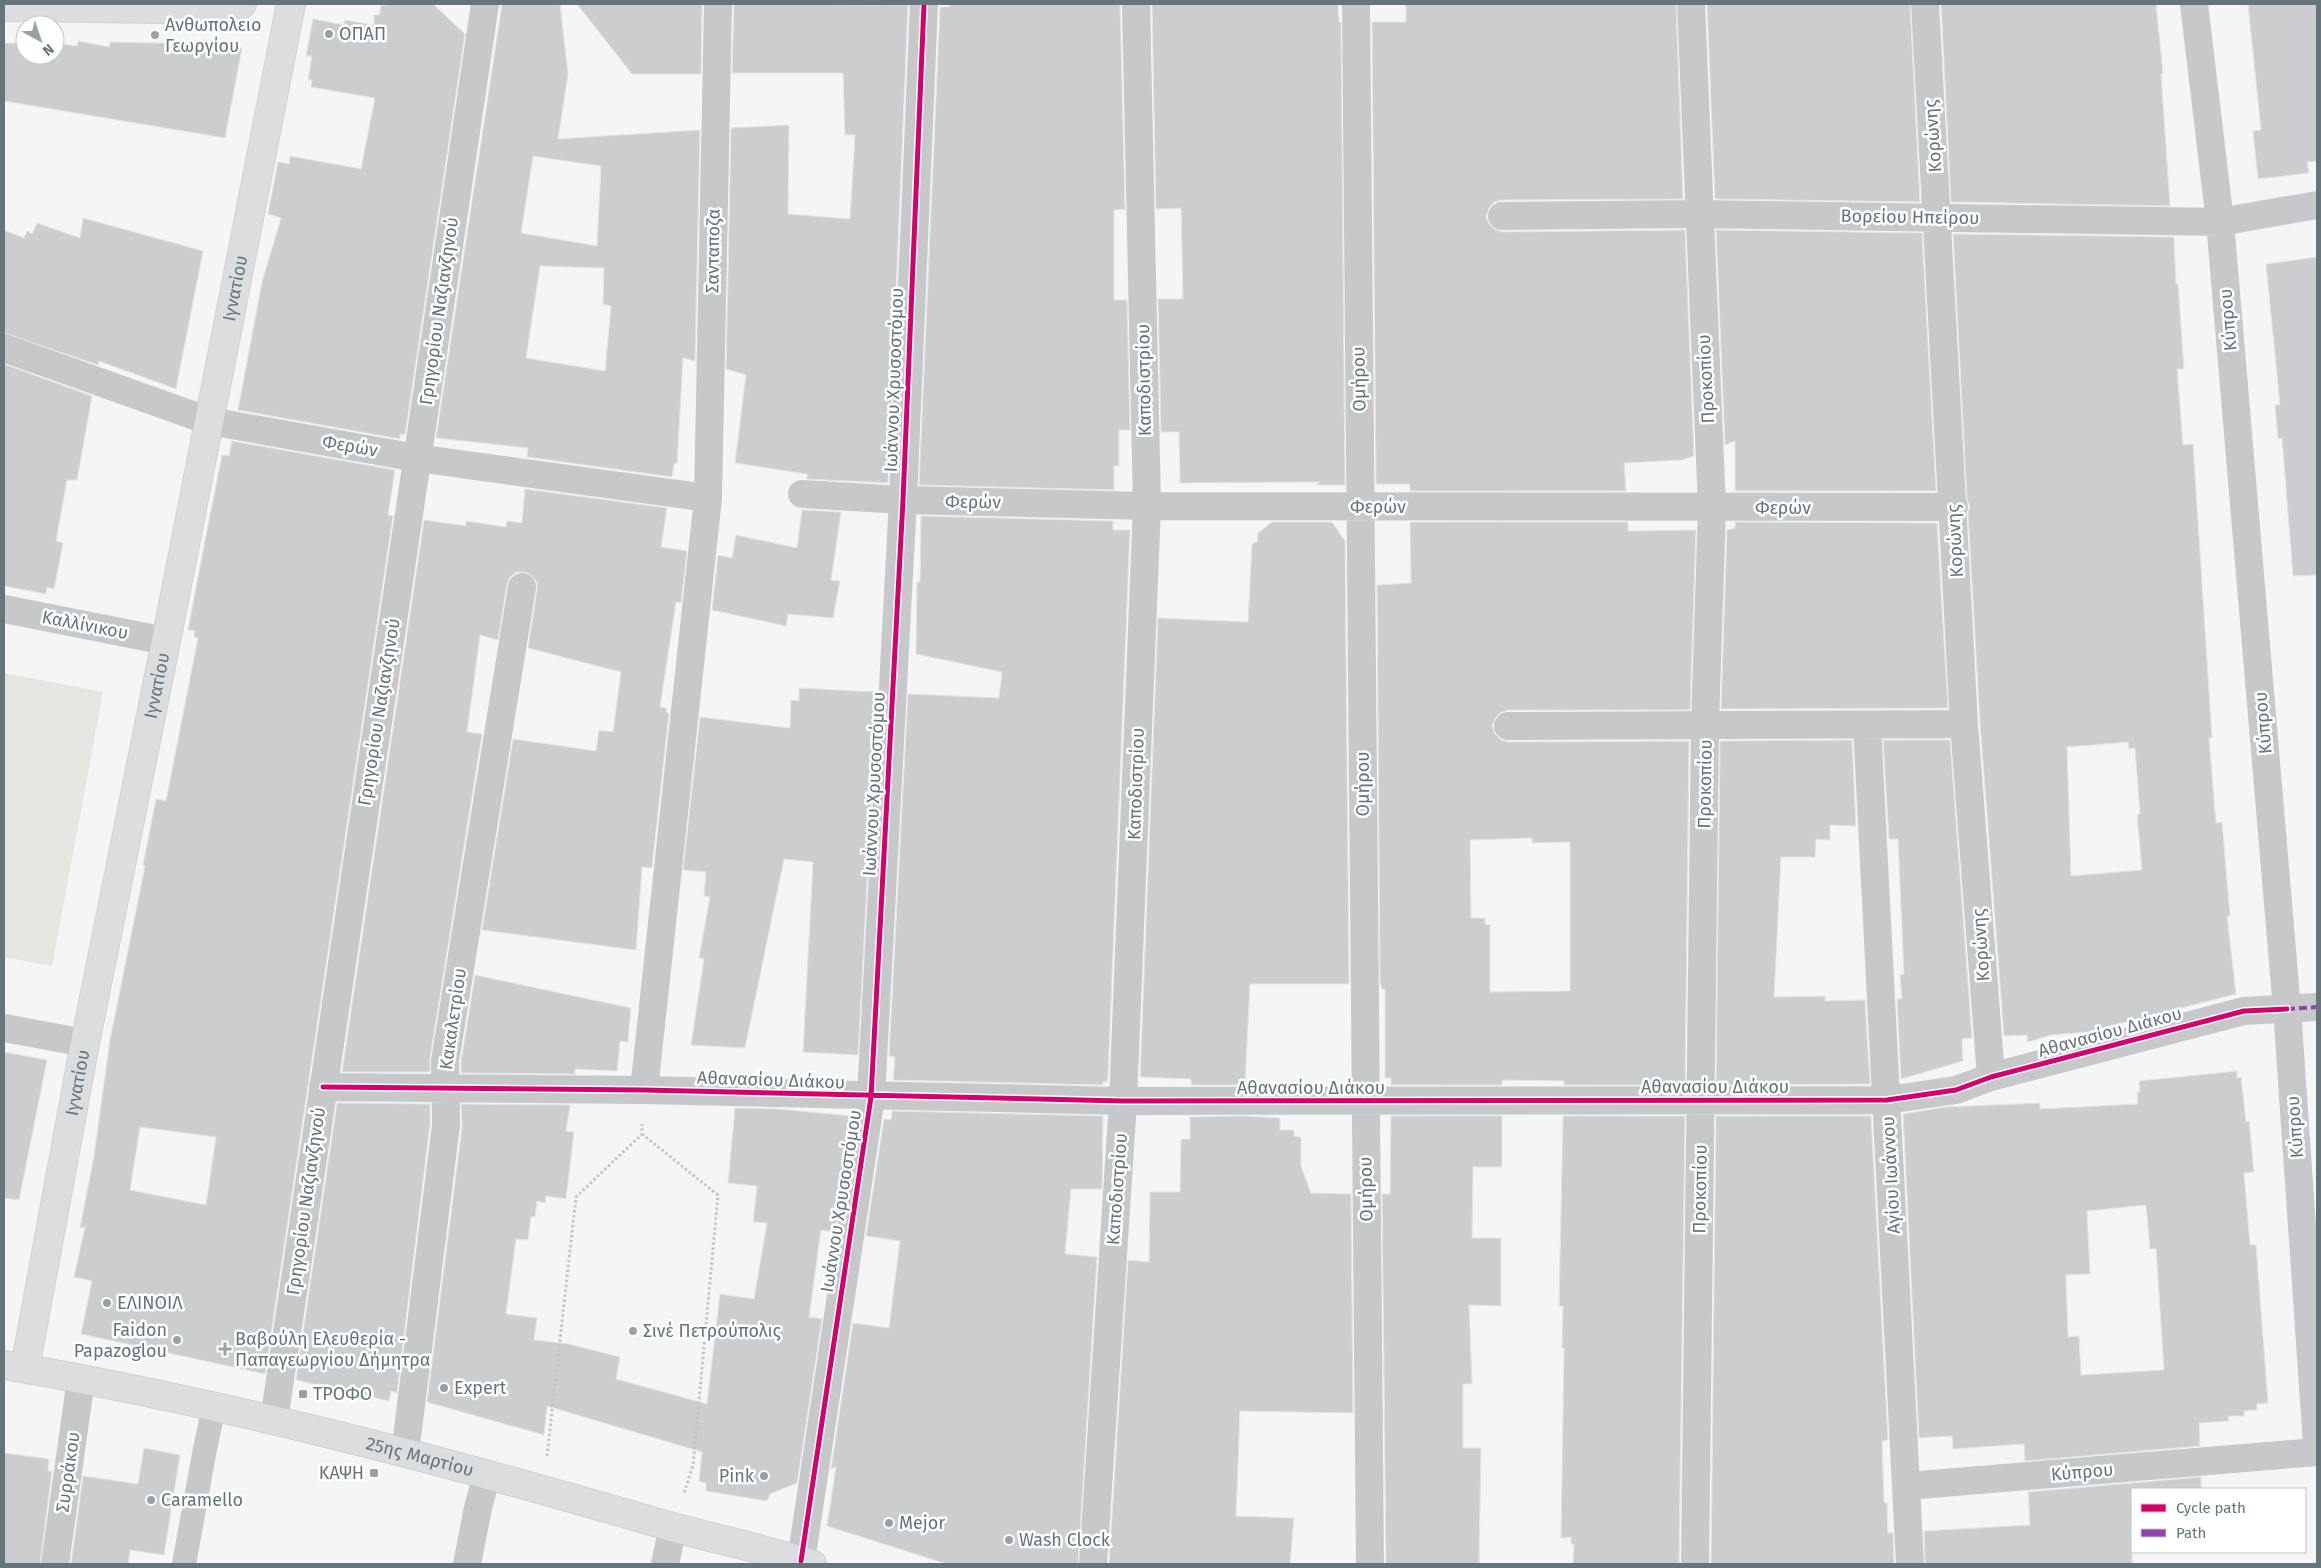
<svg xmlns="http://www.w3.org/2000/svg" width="2321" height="1568" font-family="'Fira Sans',sans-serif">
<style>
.green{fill:#e4e6e2}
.building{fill:#cccdce;stroke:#e4e4e4;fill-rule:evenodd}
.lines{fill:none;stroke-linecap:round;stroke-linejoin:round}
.secondary-casing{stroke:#d0d1d2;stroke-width:30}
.path{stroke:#c5c5c6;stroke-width:3;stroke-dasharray:2.5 2.5;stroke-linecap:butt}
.lane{stroke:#c6c8c9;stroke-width:24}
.street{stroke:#c6c8c9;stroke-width:28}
.secondary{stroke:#dcddde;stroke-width:28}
.quiet{stroke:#8e44ad;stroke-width:4;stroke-dasharray:8 4;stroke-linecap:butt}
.cycleway-casing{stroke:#fff;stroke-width:8}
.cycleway{stroke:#d6006c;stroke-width:5}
.poi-dot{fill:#97a2a6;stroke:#fff;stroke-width:2}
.labels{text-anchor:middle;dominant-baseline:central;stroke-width:5;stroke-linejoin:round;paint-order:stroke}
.poi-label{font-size:18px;fill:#65757b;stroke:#fff;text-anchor:start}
.street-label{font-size:18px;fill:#65757b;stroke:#fff}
</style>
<rect width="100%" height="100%" fill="#f5f5f5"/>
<path class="green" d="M 4,673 L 103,692 L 52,966 L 4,957 Z"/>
<path class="building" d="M 392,4 L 433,4 L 465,34 L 405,435 L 400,434 L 400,439 L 238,410 L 262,282 L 281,218 L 268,214 L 278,162 L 289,164 L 290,156 L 361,169 L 375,98 L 311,87 L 312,80 L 308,80 L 312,56 L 306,56 L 313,19 L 344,25 L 345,20 L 374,25 L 374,15 L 379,15 L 381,6 Z
M 502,4 L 560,4 L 568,74 L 558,139 L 700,130 L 695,361 L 683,358 L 677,464 L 674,464 L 672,477 L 527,457 L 528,448 L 436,438 ZM 533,156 L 601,166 L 597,246 L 521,233 ZM 540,266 L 604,268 L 603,304 L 611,306 L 605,371 L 526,358 Z
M 577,4 L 702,4 L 701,74 L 632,74 Z
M 734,4 L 908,5 L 888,483 L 807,479 L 807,474 L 735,463 L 746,375 L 726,369 L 731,128 L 789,125 L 788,214 L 850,219 L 855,135 L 845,135 L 843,73 L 732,73 Z
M 950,4 L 1120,4 L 1125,209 L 1114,210 L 1114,300 L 1127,300 L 1130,430 L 1119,430 L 1119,466 L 1114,466 L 1114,490 L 919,485 L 940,7 L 950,7 Z
M 1152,4 L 1338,4 L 1339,22 L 1341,22 L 1345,485 L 1316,485 L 1320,482 L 1180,483 L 1179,432 L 1161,432 L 1158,299 L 1183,299 L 1181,208 L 1156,209 Z
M 1406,4 L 1676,4 L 1683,199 L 1502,200 L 1494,202 L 1489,208 L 1486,217 L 1489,224 L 1494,229 L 1502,232 L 1685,230 L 1694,456 L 1682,460 L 1624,463 L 1626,491 L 1410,491 L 1410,484 L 1376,484 L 1372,22 L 1406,22 Z
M 1707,4 L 1910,4 L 1920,202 L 1715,199 Z
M 1941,4 L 2156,4 L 2163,73 L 2161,74 L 2170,206 L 1951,202 Z
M 2248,4 L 2317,4 L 2317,161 L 2307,162 L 2309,173 L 2258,179 L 2253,131 L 2261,130 Z
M 78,41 L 109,47 L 110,42 L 210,44 L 242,48 L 225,138 L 4,101 L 4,43 L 25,43 L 25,55 L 55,55 L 55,43 L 77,46 Z
M 83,218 L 203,251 L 176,389 L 99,361 L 98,365 L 4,333 L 4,230 L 24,238 L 27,231 L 32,234 L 37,223 L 80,238 Z
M 1716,230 L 1922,233 L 1936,491 L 1735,491 L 1735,441 L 1725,445 Z
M 1953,234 L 2174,237 L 2176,284 L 2178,284 L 2184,369 L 2177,369 L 2183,445 L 2193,444 L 2212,738 L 2209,738 L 2216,823 L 2222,822 L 2230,916 L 2227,916 L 2236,994 L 2087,1032 L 2051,1035 L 2028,1042 L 2027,1035 L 2004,1036 L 1980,723 L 1968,513 L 1970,507 L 1967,499 ZM 2128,742 L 2129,749 L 2135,748 L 2140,814 L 2137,815 L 2142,870 L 2071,876 L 2067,747 Z
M 2317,257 L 2317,575 L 2293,576 L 2282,438 L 2278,439 L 2275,405 L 2280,405 L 2266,264 Z
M 4,364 L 92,396 L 77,480 L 67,480 L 56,541 L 63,543 L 54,589 L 47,587 L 46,594 L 4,586 Z
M 232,441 L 395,470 L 388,515 L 393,516 L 265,1374 L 81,1334 L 92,1281 L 74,1277 L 85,1227 L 80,1228 L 94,1156 L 110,1040 L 145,866 L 143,865 L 156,799 L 166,801 L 198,638 L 194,637 L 195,631 L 188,630 L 202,556 L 222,455 L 229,456 ZM 140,1127 L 216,1137 L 206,1205 L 130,1190 Z
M 525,489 L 667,508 L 661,547 L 687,551 L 681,603 L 676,602 L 660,707 L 666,708 L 666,712 L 669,713 L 652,868 L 642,867 L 636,950 L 482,930 L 513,739 L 596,751 L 599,730 L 613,732 L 621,672 L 528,648 L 537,590 L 537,582 L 531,575 L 525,572 L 517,572 L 510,577 L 507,584 L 498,640 L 480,635 L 467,732 L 482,734 L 430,1058 L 430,1072 L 342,1072 L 424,520 L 466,526 L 466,521 L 506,527 L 507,521 L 522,523 Z
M 802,510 L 841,512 L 831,580 L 840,581 L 833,618 L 788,614 L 786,626 L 712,610 L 718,555 L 732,558 L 736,535 L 797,548 Z
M 921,516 L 1113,521 L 1113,530 L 1130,530 L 1108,1076 L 1107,1082 L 1103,1082 L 1103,1085 L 893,1080 L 895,1057 L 889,1056 L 908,694 L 999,698 L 1002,672 L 916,654 L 917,582 L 920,582 Z
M 1272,522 L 1332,522 L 1345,541 L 1349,984 L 1250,984 L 1245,1085 L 1191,1085 L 1191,1079 L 1140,1077 L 1158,618 L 1248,622 L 1252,544 L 1257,542 L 1258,533 Z
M 1410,522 L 1628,522 L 1628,531 L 1696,530 L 1690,710 L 1508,710 L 1500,713 L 1495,718 L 1492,726 L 1495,734 L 1501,740 L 1508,742 L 1689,741 L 1685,1085 L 1564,1085 L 1564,1081 L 1502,1080 L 1502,1085 L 1391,1085 L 1391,1078 L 1385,1078 L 1385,989 L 1382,989 L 1380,983 L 1377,585 L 1411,583 ZM 1532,838 L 1532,843 L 1570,842 L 1570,991 L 1490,992 L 1490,925 L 1485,924 L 1485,918 L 1471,918 L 1470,840 Z
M 1735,522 L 1937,523 L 1948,708 L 1721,709 L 1727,530 L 1735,528 Z
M 799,688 L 877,692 L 858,1055 L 803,1052 L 813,862 L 784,859 L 745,1048 L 691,1045 L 704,959 L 699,958 L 710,897 L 704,896 L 706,872 L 683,870 L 700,717 L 790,728 L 791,700 L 799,701 Z
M 1852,740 L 1856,826 L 1830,825 L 1830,840 L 1816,839 L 1815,857 L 1781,857 L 1774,997 L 1825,996 L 1825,1001 L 1865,1000 L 1870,1084 L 1716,1085 L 1720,741 Z
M 1883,740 L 1950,740 L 1972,1038 L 1962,1039 L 1963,1061 L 1901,1079 L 1897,999 L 1902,999 L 1900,975 L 1904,974 L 1898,839 L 1889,839 Z
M 475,975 L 631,1008 L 628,1042 L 620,1041 L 617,1071 L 575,1069 L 575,1074 L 461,1073 L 461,1062 Z
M 4,1052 L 47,1060 L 19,1200 L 4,1198 Z
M 2237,1071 L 2237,1078 L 2241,1077 L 2246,1122 L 2249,1121 L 2254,1172 L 2244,1173 L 2250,1245 L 2256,1245 L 2268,1403 L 2257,1404 L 2257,1410 L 2244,1411 L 2244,1416 L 2228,1416 L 2229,1421 L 2199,1423 L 2200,1446 L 2025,1461 L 2024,1444 L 1953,1449 L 1952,1436 L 1919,1438 L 1903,1114 L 1946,1107 L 2040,1103 L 2040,1109 L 2138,1104 L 2137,1092 L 2140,1092 L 2139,1081 ZM 2146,1205 L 2150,1249 L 2156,1248 L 2164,1370 L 2081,1375 L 2079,1336 L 2068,1337 L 2066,1275 L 2090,1274 L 2087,1211 Z
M 337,1103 L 430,1104 L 430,1124 L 397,1393 L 391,1391 L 389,1401 L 296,1380 Z
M 461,1104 L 570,1105 L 566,1131 L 574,1132 L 566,1199 L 546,1196 L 545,1203 L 537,1201 L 535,1217 L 531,1216 L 528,1240 L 516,1239 L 506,1314 L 537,1318 L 534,1340 L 569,1344 L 620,1357 L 616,1379 L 707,1404 L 720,1294 L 754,1299 L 767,1223 L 753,1222 L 757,1186 L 728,1183 L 735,1108 L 779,1109 L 852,1116 L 835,1232 L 821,1230 L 809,1317 L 822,1319 L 797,1483 L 770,1494 L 767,1501 L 706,1491 L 706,1483 L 699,1481 L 702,1452 L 547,1406 L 544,1435 L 427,1402 L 462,1127 Z
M 892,1111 L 1103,1116 L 1102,1189 L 1071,1189 L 1065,1254 L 1097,1257 L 1078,1564 L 947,1564 L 827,1526 L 836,1467 L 831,1469 L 853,1323 L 889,1328 L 900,1241 L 866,1236 L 884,1119 L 891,1120 Z
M 1244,1116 L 1280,1118 L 1280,1130 L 1294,1130 L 1294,1136 L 1301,1137 L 1301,1166 L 1311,1193 L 1351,1194 L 1353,1413 L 1240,1411 L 1236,1516 L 1294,1518 L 1290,1564 L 1109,1564 L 1128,1260 L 1149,1262 L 1150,1192 L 1180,1192 L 1181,1139 L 1190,1139 L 1190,1117 Z
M 1391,1116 L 1502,1116 L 1502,1167 L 1473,1167 L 1472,1238 L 1501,1238 L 1501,1306 L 1469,1305 L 1472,1384 L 1463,1384 L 1463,1448 L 1481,1448 L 1479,1564 L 1386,1564 L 1382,1194 L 1390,1194 Z
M 1563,1116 L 1685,1116 L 1679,1564 L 1573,1564 L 1574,1544 L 1571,1544 L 1571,1537 L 1561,1538 L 1564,1348 L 1562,1348 L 1563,1306 L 1559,1306 Z
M 1716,1116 L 1871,1116 L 1888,1440 L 1882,1441 L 1884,1503 L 1887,1503 L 1888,1533 L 1893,1533 L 1894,1564 L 1711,1564 Z
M 144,1448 L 180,1455 L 164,1555 L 130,1550 L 128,1564 L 71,1564 L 83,1476 L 138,1484 Z
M 4,1453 L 49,1459 L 48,1471 L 52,1471 L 40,1564 L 4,1564 Z
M 2201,1477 L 2201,1489 L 2132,1489 L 2132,1564 L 1925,1564 L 1924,1531 L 2030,1525 L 2028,1492 Z"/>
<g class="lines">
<g class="secondary-casing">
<g id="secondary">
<path d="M 4,7 L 166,9 L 242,4"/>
<path id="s1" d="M 4,1365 C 225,1403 443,1460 658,1523 C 709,1538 762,1548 812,1564"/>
<path id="s2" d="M 25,1368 L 85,1043 L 166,641 L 291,4"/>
</g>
</g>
<path class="path" d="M 642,1134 L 718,1195 L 693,1465 L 684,1493
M 547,1456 L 576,1197 L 642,1134 L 642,1124"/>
<path class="lane" d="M 184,1564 L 205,1449 L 214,1407"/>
<path class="street" d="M 1356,4 L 1370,1564
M 1691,4 L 1712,508 L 1705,724 L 1695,1564
M 1925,4 L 1964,724 L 1991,1077
M 2194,4 L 2220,222 L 2287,1009 L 2317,1444
M 1502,216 L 1698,214 L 2220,222 L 2317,205
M 4,348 L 209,421 L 417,458 L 708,498
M 802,494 L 903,500 L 1147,506 L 1954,507
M 4,609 L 166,641
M 1508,726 L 1964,724
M 1867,726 L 1910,1564
M 4,1028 L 85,1043
M 323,1087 L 644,1090 L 1123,1101 L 1887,1100 L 1956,1090 L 1991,1077 L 2244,1011 L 2317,1007
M 644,1090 L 708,498 L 718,4
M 274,1420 L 485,4
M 405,1453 L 446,1125 L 445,1061 L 522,587
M 1907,1486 L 2317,1452
M 801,1561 L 871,1097 L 903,500 L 924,4
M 55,1564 L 81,1379
M 467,1564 L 478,1508 L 487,1474
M 665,1564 L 673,1527
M 1093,1564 L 1123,1101 L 1147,506 L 1136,4"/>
<use href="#secondary" class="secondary"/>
<path class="quiet" d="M 2287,1009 L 2317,1007"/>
<g class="cycleway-casing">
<path id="cycleway" d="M 323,1087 L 644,1090 L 1123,1101 L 1887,1100 L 1956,1090 L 1991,1077 L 2244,1011 L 2287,1009
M 801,1561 L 871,1097 L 903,500 L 924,4"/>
</g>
<use href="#cycleway" class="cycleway"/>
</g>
<g class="poi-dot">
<circle cx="329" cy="34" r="5"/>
<circle cx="155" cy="35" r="5"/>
<circle cx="107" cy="1303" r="5"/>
<circle cx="633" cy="1331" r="5"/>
<circle cx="177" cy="1340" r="5"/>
<path d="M222.5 1341.5h5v5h5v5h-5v5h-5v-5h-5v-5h5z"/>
<circle cx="444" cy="1388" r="5"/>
<rect x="298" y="1389" width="10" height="10" rx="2.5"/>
<rect x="369" y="1468" width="10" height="10" rx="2.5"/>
<circle cx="764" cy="1476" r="5"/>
<circle cx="151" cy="1500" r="5"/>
<circle cx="889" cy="1523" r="5"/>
<circle cx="1009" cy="1540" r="5"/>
</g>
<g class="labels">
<g class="poi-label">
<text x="165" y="25">Ανθωπολειο<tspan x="165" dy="21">Γεωργίου</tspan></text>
<text x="339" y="34">ΟΠΑΠ</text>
<text x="117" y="1303">ΕΛΙΝΟΙΛ</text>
<text x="167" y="1330" text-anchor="end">Faidon<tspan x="167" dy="21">Papazoglou</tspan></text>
<text x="643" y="1331">Σινέ Πετρούπολις</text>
<text x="235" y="1339">Βαβούλη Ελευθερία -<tspan x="235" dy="21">Παπαγεωργίου Δήμητρα</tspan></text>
<text x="454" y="1388">Expert</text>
<text x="313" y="1394">ΤΡΟΦΟ</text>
<text x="364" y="1473" text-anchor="end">ΚΑΨΗ</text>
<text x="754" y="1476" text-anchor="end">Pink</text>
<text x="161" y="1500">Caramello</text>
<text x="899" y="1523">Mejor</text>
<text x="1019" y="1540">Wash Clock</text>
</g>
<g class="street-label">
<text transform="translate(1933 136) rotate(-94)">Κορώνης</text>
<text transform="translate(1910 217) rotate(1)">Βορείου Ηπείρου</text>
<text transform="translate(713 251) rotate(-89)">Σανταποζα</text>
<text stroke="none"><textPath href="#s2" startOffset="1100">Ιγνατίου</textPath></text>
<text transform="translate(439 311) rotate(-82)">Γρηγορίου Ναζιανζηνού</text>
<text transform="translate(2228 320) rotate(-95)">Κύπρου</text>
<text transform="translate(1359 379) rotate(-91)">Ομήρου</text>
<text transform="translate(1706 379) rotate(-93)">Προκοπίου</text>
<text transform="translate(894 380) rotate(-88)">Ιωάννου Χρυσοστόμου</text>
<text transform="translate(1144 380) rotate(-91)">Καποδιστρίου</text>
<text transform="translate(350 446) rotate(10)">Φερών</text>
<text transform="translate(973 502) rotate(1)">Φερών</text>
<text x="1378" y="507">Φερών</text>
<text x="1783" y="508">Φερών</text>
<text transform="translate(1955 541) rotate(-93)">Κορώνης</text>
<text transform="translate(85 625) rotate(11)">Καλλίνικου</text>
<text stroke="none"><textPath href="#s2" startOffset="695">Ιγνατίου</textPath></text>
<text transform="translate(379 712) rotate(-81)">Γρηγορίου Ναζιανζηνού</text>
<text transform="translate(2263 723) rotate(-95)">Κύπρου</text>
<text transform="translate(874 784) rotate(-87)">Ιωάννου Χρυσοστόμου</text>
<text transform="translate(1136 784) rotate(-88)">Καποδιστρίου</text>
<text transform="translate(1363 784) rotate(-90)">Ομήρου</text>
<text transform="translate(1705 784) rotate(-89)">Προκοπίου</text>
<text transform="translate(1981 945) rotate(-94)">Κορώνης</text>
<text transform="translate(453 1019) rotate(-82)">Κακαλετρίου</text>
<text transform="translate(2110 1032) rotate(-15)">Αθανασίου Διάκου</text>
<text transform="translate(771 1080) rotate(2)">Αθανασίου Διάκου</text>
<text stroke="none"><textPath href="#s2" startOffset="290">Ιγνατίου</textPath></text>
<text x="1715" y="1087">Αθανασίου Διάκου</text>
<text x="1311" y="1088">Αθανασίου Διάκου</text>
<text transform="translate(2295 1127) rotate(-94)">Κύπρου</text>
<text transform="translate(1891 1175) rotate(-93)">Αγίου Ιωάννου</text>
<text transform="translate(1117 1189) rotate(-86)">Καποδιστρίου</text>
<text transform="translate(1366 1189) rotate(-91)">Ομήρου</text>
<text transform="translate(1700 1189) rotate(-89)">Προκοπίου</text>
<text transform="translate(306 1201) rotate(-82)">Γρηγορίου Ναζιανζηνού</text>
<text transform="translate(841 1201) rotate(-81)">Ιωάννου Χρυσοστόμου</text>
<text stroke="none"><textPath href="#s1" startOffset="426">25ης Μαρτίου</textPath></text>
<text transform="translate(68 1472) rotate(-82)">Συρράκου</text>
<text transform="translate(2082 1472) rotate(-5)">Κύπρου</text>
</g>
</g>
<rect width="2321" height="1568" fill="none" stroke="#65757b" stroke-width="10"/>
<rect x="2131" y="1488" width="175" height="65" fill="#ffffff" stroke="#c1c8ca"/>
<rect x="2141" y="1504" width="25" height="8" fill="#d6006c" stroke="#c1c8ca"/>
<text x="2176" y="1513" font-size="15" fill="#65757b">Cycle path</text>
<rect x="2141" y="1529" width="25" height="8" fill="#8e44ad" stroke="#c1c8ca"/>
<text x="2176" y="1538" font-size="15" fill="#65757b">Path</text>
<g transform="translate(40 40) rotate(140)"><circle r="24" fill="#ffffff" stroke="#c1c8ca"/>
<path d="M0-4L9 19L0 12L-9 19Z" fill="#97a2a6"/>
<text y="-8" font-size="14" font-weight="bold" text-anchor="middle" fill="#65757b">N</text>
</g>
</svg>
